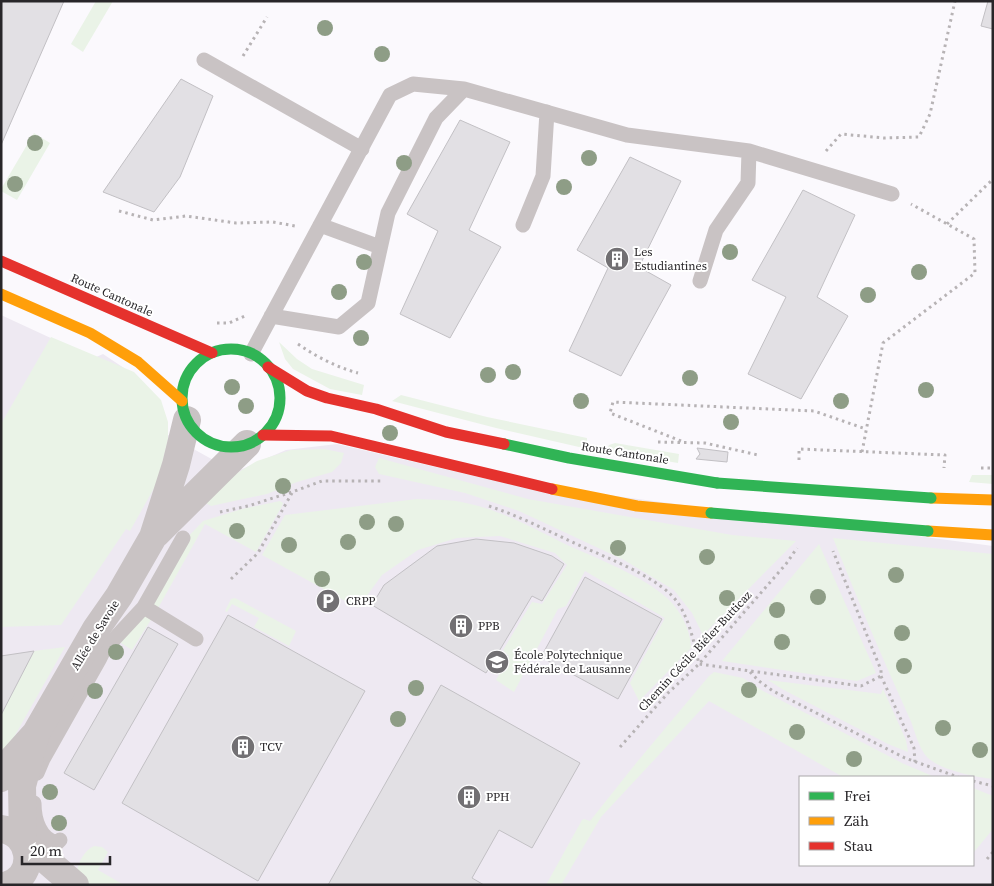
<svg xmlns="http://www.w3.org/2000/svg" width="994" height="886" font-family="'Source Serif 4',serif">
<style>
.built{fill:#eee9f2;fill-rule:evenodd}
.green{fill:#eaf3e7}
.building{fill:#e2e0e4;stroke:#c2c0c4}
.lines{fill:none;stroke-linecap:round;stroke-linejoin:round}
.path{stroke:#b7b3b5;stroke-width:3;stroke-dasharray:2.5 4;stroke-linecap:butt}
.lane{stroke:#c9c3c4;stroke-width:15}
.street{stroke:#c9c3c4;stroke-width:28}
.fast{stroke:#30b455;stroke-width:11}
.slow{stroke:#ff9f0a;stroke-width:11}
.jam{stroke:#e5322d;stroke-width:11}
.fast-bridge{stroke:#30b455;stroke-width:11}
.tree{fill:#8e9d86}
.labels{text-anchor:middle;dominant-baseline:central;stroke-width:4;stroke-linejoin:round;paint-order:stroke}
.poi-label{font-size:12px;fill:#282629;stroke:#fff;text-anchor:start}
.street-label{font-size:12px;fill:#282629;stroke:#fff}
</style>
<rect width="100%" height="100%" fill="#fbf9fd"/>
<path class="built" d="M 1,315 L 94,358 L 103,354 L 133,374 L 161,431 L 235,472 L 286,450 L 337,444 L 487,479 L 993,546 L 993,885 L 1,885 ZM 800,777 L 973,777 L 973,865 L 800,865 Z"/>
<path class="green" d="M 96,1 L 113,1 L 83,52 L 71,44 Z
M 34,133 L 50,143 L 17,200 L 1,191 L 1,189 Z
M 51,337 L 134,372 L 161,400 L 168,422 L 168,439 L 158,481 L 130,531 L 126,529 L 61,625 L 1,627 L 1,424 Z
M 279,342 L 297,359 L 312,369 L 364,385 L 362,395 L 330,389 L 293,369 L 285,359 Z
M 401,395 L 487,417 L 587,438 L 587,442 L 584,446 L 579,447 L 496,428 L 392,401 Z
M 615,443 L 679,454 L 678,463 L 606,451 L 609,445 Z
M 324,449 L 344,453 L 341,463 L 332,472 L 297,482 L 267,494 L 211,506 L 204,502 L 229,478 L 257,461 L 291,450 Z
M 379,458 L 528,499 L 732,535 L 796,541 L 703,635 L 692,613 L 674,590 L 624,560 L 519,511 L 465,493 L 379,474 L 375,467 Z
M 972,475 L 993,475 L 993,484 L 969,482 Z
M 417,499 C 433,500 451,499 466,503 C 501,510 534,529 565,544 C 596,558 643,576 667,598 C 680,610 691,630 691,648 L 639,701 L 630,683 L 665,618 L 585,571 L 566,606 L 558,609 L 514,692 L 496,680 L 509,656 L 503,650 L 532,602 L 542,604 L 567,565 L 555,553 L 500,536 L 457,538 L 418,550 L 382,575 L 358,608 L 262,555 L 285,515 Z
M 280,501 L 283,503 L 282,506 L 256,552 L 205,524 L 157,610 L 132,650 L 118,641 L 185,540 L 203,521 L 242,509 Z
M 833,538 L 993,554 L 993,779 C 975,777 941,770 928,758 C 918,748 915,730 909,717 C 882,658 857,598 833,538 Z
M 819,544 L 876,673 L 857,681 L 722,661 Z
M 235,598 L 296,631 L 289,646 L 254,627 L 259,618 L 232,604 L 227,612 L 225,611 L 231,599 Z
M 65,647 L 1,760 L 1,715 L 34,651 Z
M 714,672 L 743,678 L 763,691 L 904,764 L 935,777 L 843,777 L 709,701 L 601,817 L 561,885 L 546,885 L 582,820 L 584,819 L 590,821 L 637,762 L 709,676 Z
M 768,680 L 881,694 L 883,689 L 906,740 L 908,752 L 888,744 L 782,689 Z
M 973,788 L 993,796 L 993,829 L 974,852 L 973,851 Z
M 94,846 L 102,847 L 108,852 L 98,870 L 124,885 L 90,885 L 84,882 L 77,871 C 79,861 84,851 94,846 Z"/>
<path class="building" d="M 1,1 L 64,1 L 1,145 Z
M 988,1 L 993,1 L 993,29 L 981,26 Z
M 181,79 L 213,96 L 180,177 L 154,212 L 103,192 Z
M 460,120 L 510,142 L 469,230 L 501,247 L 450,338 L 400,314 L 438,231 L 407,214 Z
M 630,157 L 681,181 L 639,267 L 671,285 L 621,376 L 569,351 L 608,268 L 577,250 Z
M 803,190 L 855,215 L 817,297 L 848,316 L 801,399 L 748,374 L 786,297 L 752,280 Z
M 697,448 L 728,452 L 727,462 L 696,459 L 700,454 Z
M 476,539 L 514,543 L 552,556 L 564,564 L 542,601 L 532,596 L 486,673 L 372,605 L 384,585 L 437,546 Z
M 585,577 L 662,619 L 618,699 L 541,657 Z
M 228,615 L 365,691 L 258,881 L 122,803 Z
M 148,627 L 178,644 L 94,790 L 64,773 Z
M 34,651 L 1,715 L 1,656 Z
M 441,685 L 580,763 L 532,848 L 499,830 L 472,878 L 484,885 L 328,885 Z"/>
<g class="lines">
<path class="path" d="M 243,56 L 267,17
M 826,151 L 841,134 L 884,138 L 919,137 L 930,114 L 955,1
M 119,211 L 153,220 L 186,216 L 236,223 L 273,222 L 295,226
M 947,224 L 993,179
M 217,323 L 229,323 L 245,316
M 298,344 C 317,357 336,367 358,373
M 681,441 L 610,413 L 613,402 L 814,411 L 866,429
M 658,442 L 705,443 L 758,455
M 862,452 L 883,343 L 975,273 L 974,239 L 911,204
M 799,460 L 799,449 L 945,455 L 944,468
M 981,468 L 993,468
M 489,506 C 522,517 552,533 583,547 C 610,559 662,579 678,603 C 690,621 694,643 699,664 L 861,686 L 881,676 L 881,670 L 833,551
M 220,512 L 248,506 L 292,492 L 322,481 L 384,481
M 231,579 L 258,553 L 292,493
M 750,672 L 759,681 L 773,691 L 905,758 L 958,777
M 881,676 L 914,748 L 915,762
M 620,747 L 668,693 L 699,664 L 786,564 L 797,548
M 973,781 L 993,786
M 987,859 L 993,852"/>
<path class="lane" d="M 204,60 L 362,149
M 320,225 L 380,247
M 523,225 L 543,176 L 547,112
M 700,281 L 716,230 L 748,183 L 749,151
M 271,316 L 339,327 L 368,303 L 388,213 L 436,118 L 464,89
M 251,354 L 390,95 L 413,84 L 464,89 L 627,135 L 749,151 L 892,194
M 144,607 L 196,639
M 37,773 L 43,759 L 100,658 L 104,650 L 144,607 L 183,538
M 34,803 C 34,820 40,839 57,843 L 60,840"/>
<path class="street" d="M 156,534 L 247,444
M 1,778 L 10,762 L 36,733 L 96,629 L 119,596 L 153,537 L 176,465 L 187,420
M 1,829 C 31,832 38,874 8,885
M 23,841 L 22,786 L 35,737
M 26,846 L 46,860 L 75,885"/>
<path class="fast" d="M182 398a49 49 0 1 1 98 0a49 49 0 1 1-98 0Z
M 504,444 L 569,458 L 717,483"/>
<path class="slow" d="M 1,294 L 90,333 L 138,362 L 182,401
M 552,489 L 637,506 L 711,513
M 931,498 L 993,500
M 928,531 L 993,535"/>
<path class="jam" d="M 1,261 L 212,353
M 268,367 L 307,391 L 327,398 L 376,409 L 446,432 L 504,444
M 263,435 L 331,436 L 552,489"/>
<path class="fast-bridge" d="M 717,483 L 931,498
M 711,513 L 928,531"/>
</g>
<g class="tree">
<circle cx="325" cy="28" r="8"/>
<circle cx="382" cy="54" r="8"/>
<circle cx="35" cy="143" r="8"/>
<circle cx="589" cy="158" r="8"/>
<circle cx="404" cy="163" r="8"/>
<circle cx="15" cy="184" r="8"/>
<circle cx="564" cy="187" r="8"/>
<circle cx="730" cy="252" r="8"/>
<circle cx="364" cy="262" r="8"/>
<circle cx="919" cy="272" r="8"/>
<circle cx="339" cy="292" r="8"/>
<circle cx="868" cy="295" r="8"/>
<circle cx="361" cy="338" r="8"/>
<circle cx="513" cy="372" r="8"/>
<circle cx="488" cy="375" r="8"/>
<circle cx="690" cy="378" r="8"/>
<circle cx="232" cy="387" r="8"/>
<circle cx="926" cy="390" r="8"/>
<circle cx="581" cy="401" r="8"/>
<circle cx="841" cy="401" r="8"/>
<circle cx="246" cy="406" r="8"/>
<circle cx="731" cy="422" r="8"/>
<circle cx="390" cy="433" r="8"/>
<circle cx="283" cy="486" r="8"/>
<circle cx="367" cy="522" r="8"/>
<circle cx="396" cy="524" r="8"/>
<circle cx="237" cy="531" r="8"/>
<circle cx="348" cy="542" r="8"/>
<circle cx="289" cy="545" r="8"/>
<circle cx="618" cy="548" r="8"/>
<circle cx="707" cy="557" r="8"/>
<circle cx="896" cy="575" r="8"/>
<circle cx="322" cy="579" r="8"/>
<circle cx="818" cy="597" r="8"/>
<circle cx="727" cy="598" r="8"/>
<circle cx="777" cy="610" r="8"/>
<circle cx="902" cy="633" r="8"/>
<circle cx="782" cy="642" r="8"/>
<circle cx="116" cy="652" r="8"/>
<circle cx="904" cy="666" r="8"/>
<circle cx="416" cy="688" r="8"/>
<circle cx="749" cy="690" r="8"/>
<circle cx="95" cy="691" r="8"/>
<circle cx="398" cy="719" r="8"/>
<circle cx="943" cy="728" r="8"/>
<circle cx="797" cy="732" r="8"/>
<circle cx="980" cy="750" r="8"/>
<circle cx="854" cy="759" r="8"/>
<circle cx="50" cy="792" r="8"/>
<circle cx="59" cy="823" r="8"/>
</g>
<defs>
<g id="building-disc" transform="scale(1.25)"><circle r="9.5" fill="#727073" stroke="#fff"/><path d="M-4-6H4V6H1V3H-1V6H-4ZM-2.5-4.3h1.7v1.8h-1.7ZM.8-4.3h1.7v1.8H.8ZM-2.5-1h1.7V.8h-1.7ZM.8-1h1.7V.8H.8Z" fill="#fff"/></g>
<g id="parking-disc" transform="scale(1.25)"><circle r="9.5" fill="#727073" stroke="#fff"/><path d="M-3.5-5.5H1a3.5 3.5 0 0 1 0 7H-1V5.5H-3.5ZM-1-3.4V-.6H.8a1.4 1.4 0 0 0 0-2.8Z" fill="#fff"/></g>
<g id="university-disc" transform="scale(1.25)"><circle r="9.5" fill="#727073" stroke="#fff"/><path d="M0-5L7-2L0 1L-7-2ZM-4 1L0 2.5L4 1V4Q0 6-4 4Z" fill="#fff"/></g>
</defs>
<g fill-rule="evenodd">
<use href="#building-disc" x="617" y="259"/>
<use href="#parking-disc" x="328" y="601"/>
<use href="#building-disc" x="461" y="626"/>
<use href="#university-disc" x="497" y="662"/>
<use href="#building-disc" x="243" y="747"/>
<use href="#building-disc" x="469" y="797"/>
</g>
<g class="labels">
<g class="poi-label">
<text x="634" y="252">Les<tspan x="634" dy="14">Estudiantines</tspan></text>
<text x="346" y="601">CRPP</text>
<text x="478" y="626">PPB</text>
<text x="514" y="655">École Polytechnique<tspan x="514" dy="14">Fédérale de Lausanne</tspan></text>
<text x="260" y="747">TCV</text>
<text x="486" y="797">PPH</text>
</g>
<g class="street-label">
<text transform="translate(112 295) rotate(24)">Route Cantonale</text>
<text transform="translate(625 453) rotate(9)">Route Cantonale</text>
<text transform="translate(95 635) rotate(-58)">Allée de Savoie</text>
<text transform="translate(695 651) rotate(-47)">Chemin Cécile Biéler-Butticaz</text>
</g>
</g>
<rect width="994" height="886" fill="none" stroke="#282629" stroke-width="5"/>
<rect x="799" y="776" width="175" height="90" fill="#ffffff" stroke="#a9a8a9"/>
<rect x="809" y="792" width="25" height="8" fill="#30b455" stroke="#a9a8a9"/>
<text x="844" y="801" font-size="15" fill="#282629">Frei</text>
<rect x="809" y="817" width="25" height="8" fill="#ff9f0a" stroke="#a9a8a9"/>
<text x="844" y="826" font-size="15" fill="#282629">Zäh</text>
<rect x="809" y="842" width="25" height="8" fill="#e5322d" stroke="#a9a8a9"/>
<text x="844" y="851" font-size="15" fill="#282629">Stau</text>
<path d="M22 856v8h88v-8" fill="none" stroke="#282629" stroke-width="2.5"/>
<text x="30" y="856" font-size="15" fill="#282629" stroke="#ffffff" stroke-width="4" paint-order="stroke">20 m</text>
</svg>
